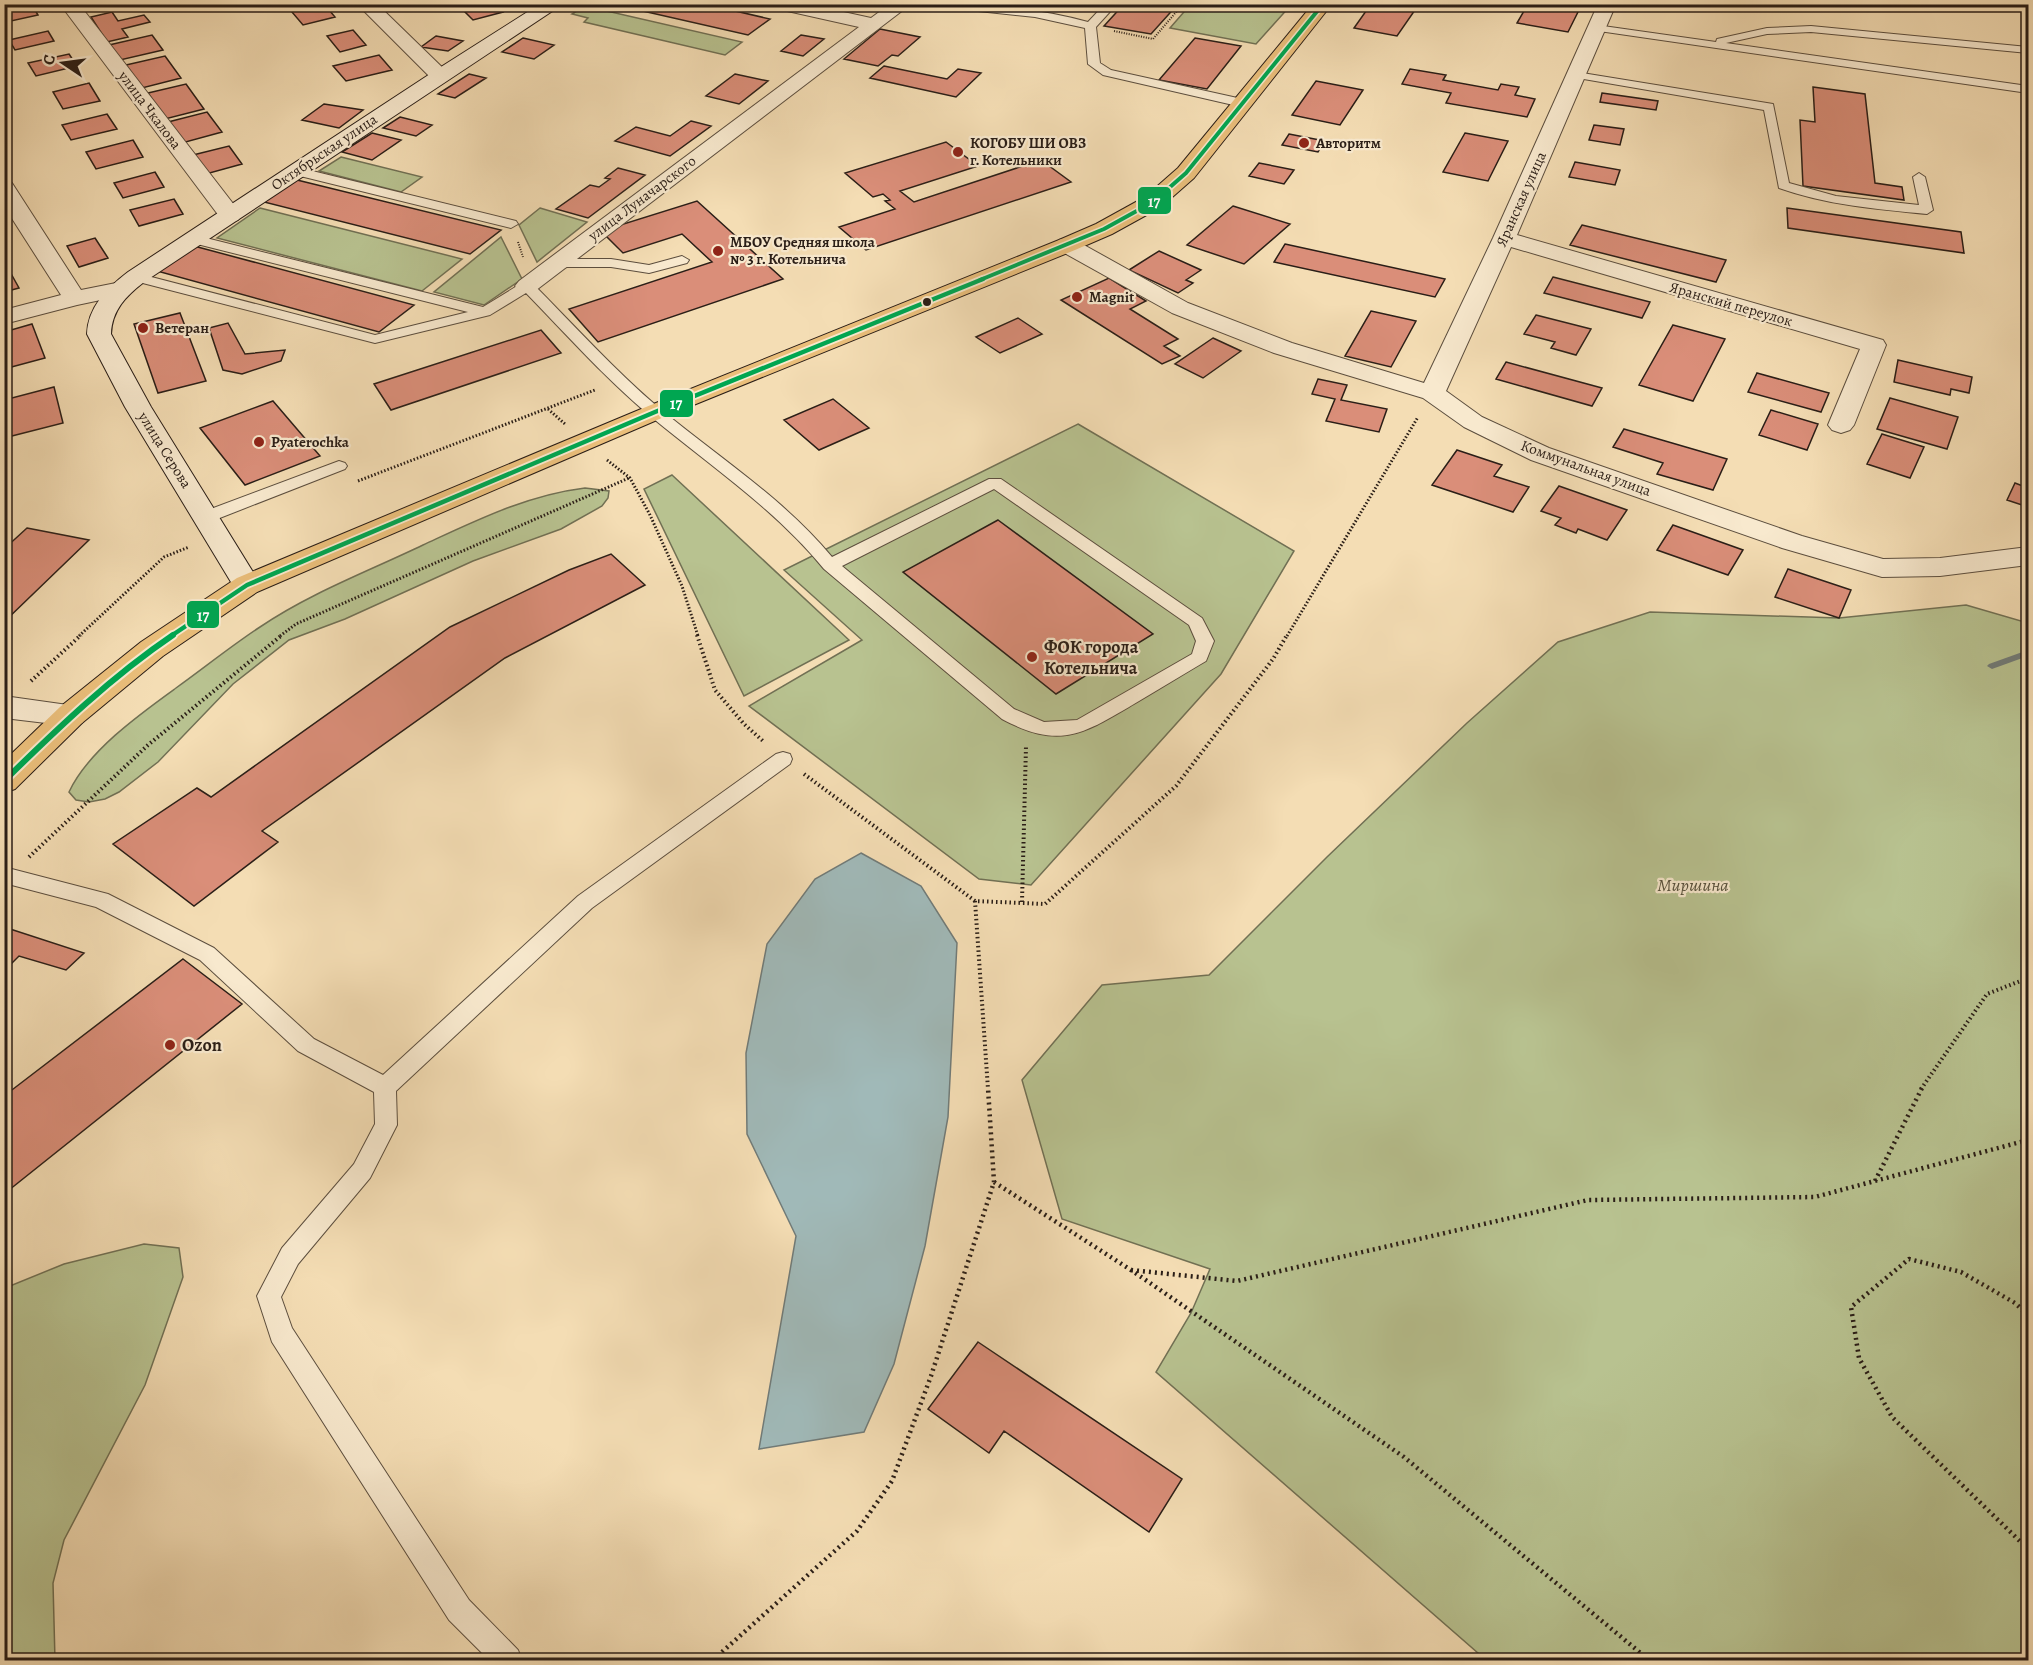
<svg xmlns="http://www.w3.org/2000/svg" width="2033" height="1665" font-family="Alegreya,serif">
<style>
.green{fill:#b8c290;stroke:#717054;stroke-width:1.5}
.water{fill:#a0b9b8;stroke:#717b78;stroke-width:1.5}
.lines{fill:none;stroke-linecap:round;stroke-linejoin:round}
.stream{fill:#717b78;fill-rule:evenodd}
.building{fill:#da8e79;stroke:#2a1e17;stroke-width:1.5}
.lane-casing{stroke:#5c4e3e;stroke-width:2}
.street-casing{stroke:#5c4e3e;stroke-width:2}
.secondary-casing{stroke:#2a1e17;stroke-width:2}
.primary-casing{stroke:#2a1e17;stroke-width:2}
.path-far3{stroke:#2a1e17;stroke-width:2;stroke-dasharray:1 1.5;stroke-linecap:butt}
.path-far2{stroke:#2a1e17;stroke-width:3;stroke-dasharray:1.5 2;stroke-linecap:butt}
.path-far1{stroke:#2a1e17;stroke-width:4;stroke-dasharray:1.5 3;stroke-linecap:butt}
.path{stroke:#2a1e17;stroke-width:4.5;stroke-dasharray:2 4;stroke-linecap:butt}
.lane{fill:#f8e9ce;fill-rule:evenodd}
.street{fill:#f8e9ce;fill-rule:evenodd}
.secondary{fill:#f8e9ce;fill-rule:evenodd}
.primary{fill:#eabe7a;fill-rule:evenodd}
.bus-1-far2-casing{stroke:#f8e9ce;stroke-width:7}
.bus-1-far1-casing{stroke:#f8e9ce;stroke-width:8}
.bus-1-casing{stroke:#f8e9ce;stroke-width:10}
.bus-1-far2{stroke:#00a651;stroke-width:4}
.bus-1-far1{stroke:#00a651;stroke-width:4.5}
.bus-1{stroke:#00a651;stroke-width:6}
.poi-dot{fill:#8f2418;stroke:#f8e9ce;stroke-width:2}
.bus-dot{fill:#2a1e17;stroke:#f8e9ce;stroke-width:2}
.labels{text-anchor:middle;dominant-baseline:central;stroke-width:4.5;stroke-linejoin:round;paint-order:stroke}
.far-street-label{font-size:15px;fill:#2a1e17;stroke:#f8e9ce}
.far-poi-label{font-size:15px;font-weight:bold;fill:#2a1e17;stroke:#f8e9ce;text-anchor:start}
.poi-label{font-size:18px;font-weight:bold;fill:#2a1e17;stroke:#f8e9ce;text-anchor:start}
.park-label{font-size:18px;font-style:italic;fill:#554f3b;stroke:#f8e9ce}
.line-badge{stroke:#f8e9ce;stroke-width:2}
.badge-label{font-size:16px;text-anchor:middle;font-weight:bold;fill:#fff}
</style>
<rect width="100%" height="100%" fill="#f4ddb4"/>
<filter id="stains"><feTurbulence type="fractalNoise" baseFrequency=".00333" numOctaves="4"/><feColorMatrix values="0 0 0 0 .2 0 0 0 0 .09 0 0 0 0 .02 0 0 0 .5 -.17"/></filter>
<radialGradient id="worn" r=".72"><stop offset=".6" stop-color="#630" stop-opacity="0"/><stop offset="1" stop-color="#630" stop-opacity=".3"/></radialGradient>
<path class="green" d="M 1190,5 L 1190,4 L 1291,5 L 1256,44 L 1170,28 Z
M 585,6 L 742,42 L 725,55 L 584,22 L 588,18 L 572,14 Z
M 341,157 L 422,177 L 401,192 L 319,171 Z
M 260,208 L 462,259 L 422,291 L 217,238 Z
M 540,208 L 587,222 L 537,262 L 519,225 Z
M 501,237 L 522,279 L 484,305 L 434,292 Z
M 1078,424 L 1294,551 L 1221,674 L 1031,885 L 979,879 L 749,706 L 862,640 L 784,570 Z
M 672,475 L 849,640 L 744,696 L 644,489 Z
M 585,488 L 609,491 L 608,498 L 602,506 L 561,529 L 473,561 L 345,619 L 289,640 L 233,684 L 158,762 L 119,792 L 105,799 L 89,802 L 76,800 L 69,792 C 88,751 140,714 176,688 C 204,668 231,646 260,627 C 310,593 369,571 423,545 C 475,521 527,495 585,488 Z
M 1966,605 L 2028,623 L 2028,1660 L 1486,1660 L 1156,1372 L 1191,1313 L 1210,1269 L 1062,1219 L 1022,1080 L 1102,985 L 1209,975 L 1327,857 L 1467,723 L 1558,642 L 1650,612 L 1839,618 Z
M 144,1244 L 179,1248 L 183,1277 L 145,1385 L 64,1540 L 53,1583 L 55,1660 L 5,1660 L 5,1288 L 64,1264 Z"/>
<path class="water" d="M 861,853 L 921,886 L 957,943 L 948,1117 L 925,1246 L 894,1364 L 864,1432 L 759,1449 L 796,1236 L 747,1134 L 746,1053 L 767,944 L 815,879 Z"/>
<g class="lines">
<path class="stream" d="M 2028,650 L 2028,656 L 1992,669 L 1987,666 L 1989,664 Z"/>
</g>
<path class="building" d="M 324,4 L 335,17 L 303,25 L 286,5 Z
M 470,4 L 495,4 L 503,12 L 473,20 L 460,7 Z
M 612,4 L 705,4 L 770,19 L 748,35 Z
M 822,4 L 863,4 L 855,11 Z
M 1124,4 L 1178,4 L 1151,34 L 1104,26 Z
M 1371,4 L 1386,4 L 1415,10 L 1397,36 L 1354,28 Z
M 1528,4 L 1582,4 L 1568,32 L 1517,23 Z
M 32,5 L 38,15 L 11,21 L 5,11 Z
M 112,12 L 118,21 L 144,15 L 150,22 L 122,29 L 128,37 L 107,42 L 91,17 Z
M 880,29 L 920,37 L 898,56 L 892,55 L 878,66 L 844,59 Z
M 353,30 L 366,45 L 340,52 L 327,36 Z
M 48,31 L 54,41 L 15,50 L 9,40 Z
M 152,35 L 163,50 L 120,60 L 109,45 Z
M 801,35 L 824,39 L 803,56 L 781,51 Z
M 436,36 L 463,41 L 448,51 L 421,47 Z
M 523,38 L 554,45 L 534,59 L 502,52 Z
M 1195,38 L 1241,46 L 1207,89 L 1159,80 Z
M 69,54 L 77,66 L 36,76 L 28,63 Z
M 379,55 L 392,70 L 346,81 L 333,66 Z
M 165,56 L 181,78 L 142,88 L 126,65 Z
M 884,66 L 947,79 L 958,69 L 981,73 L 956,97 L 870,78 Z
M 1410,69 L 1446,75 L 1443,80 L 1498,90 L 1501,84 L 1519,87 L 1515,95 L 1535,99 L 1527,117 L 1446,103 L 1451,93 L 1402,84 Z
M 469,74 L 486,78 L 455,98 L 438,94 Z
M 735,74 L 768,81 L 739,104 L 706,96 Z
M 1316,81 L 1363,90 L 1340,125 L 1292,115 Z
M 89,83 L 100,101 L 63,109 L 53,92 Z
M 186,84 L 204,109 L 165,119 L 148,93 Z
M 1813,87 L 1865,94 L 1875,183 L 1902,187 L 1904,200 L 1803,186 L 1800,120 L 1815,122 Z
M 1602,93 L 1658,101 L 1656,110 L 1600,102 Z
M 324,104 L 363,110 L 339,128 L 302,120 Z
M 207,112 L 222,132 L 182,143 L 168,122 Z
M 107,114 L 117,129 L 71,140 L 62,125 Z
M 400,117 L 432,125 L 416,136 L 383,128 Z
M 691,121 L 711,126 L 670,156 L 615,141 L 636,127 L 670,136 Z
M 1594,125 L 1624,129 L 1620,145 L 1589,140 Z
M 372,133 L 401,140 L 372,160 L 342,152 Z
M 1465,133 L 1508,141 L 1488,181 L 1443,172 Z
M 1289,134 L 1325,141 L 1318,152 L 1282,145 Z
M 133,140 L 143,157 L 96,169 L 86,152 Z
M 946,142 L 978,166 L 900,191 L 914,202 L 1041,160 L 1071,182 L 866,250 L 839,227 L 895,209 L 885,201 L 890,200 L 883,194 L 873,197 L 845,173 Z
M 229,146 L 242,164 L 206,174 L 193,155 Z
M 1575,162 L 1620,170 L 1615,185 L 1569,177 Z
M 1259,163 L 1294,170 L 1284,184 L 1249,176 Z
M 618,168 L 645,175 L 588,218 L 556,209 L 590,185 L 599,187 L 610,179 L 605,178 Z
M 155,172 L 164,187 L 123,198 L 114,183 Z
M 297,180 L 501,230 L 470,254 L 264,202 Z
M 174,199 L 183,214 L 139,226 L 130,210 Z
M 697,201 L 783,279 L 598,342 L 569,309 L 712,262 L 682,234 L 623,253 L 601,231 Z
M 1233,206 L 1290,224 L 1244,264 L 1187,245 Z
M 1787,208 L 1961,232 L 1964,253 L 1788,228 Z
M 1582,225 L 1726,260 L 1716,282 L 1570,245 Z
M 95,238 L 108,258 L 79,267 L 67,246 Z
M 1285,244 L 1445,279 L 1435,297 L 1274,262 Z
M 194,246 L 414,305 L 379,332 L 157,271 Z
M 1159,251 L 1201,270 L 1186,280 L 1193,283 L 1178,293 L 1129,270 Z
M 4,261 L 19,288 L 4,292 Z
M 1553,277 L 1650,302 L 1642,318 L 1544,293 Z
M 1109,278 L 1146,301 L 1130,309 L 1178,339 L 1164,346 L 1180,356 L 1162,364 L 1061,300 Z
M 1371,311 L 1416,321 L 1391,367 L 1345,356 Z
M 180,313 L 206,381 L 158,393 L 134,324 Z
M 1536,315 L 1591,329 L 1576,355 L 1551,348 L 1555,342 L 1524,334 Z
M 1018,318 L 1042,334 L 1000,353 L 976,337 Z
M 228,323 L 245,354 L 285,350 L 281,361 L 242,374 L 223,370 L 209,328 Z
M 32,324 L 45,358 L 4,369 L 4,332 Z
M 1673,325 L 1725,339 L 1693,401 L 1639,385 Z
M 541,330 L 561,353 L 391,410 L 374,384 Z
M 1213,338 L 1241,351 L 1203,378 L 1175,364 Z
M 1898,360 L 1972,377 L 1969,393 L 1951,389 L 1950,395 L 1894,382 Z
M 1506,362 L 1602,388 L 1592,406 L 1496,379 Z
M 1757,373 L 1829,393 L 1821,412 L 1748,392 Z
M 1318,379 L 1347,385 L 1341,400 L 1387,409 L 1379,432 L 1326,421 L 1335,399 L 1312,394 Z
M 54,387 L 63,423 L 4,438 L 4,400 Z
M 1890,398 L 1958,417 L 1947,449 L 1877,429 Z
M 833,399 L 869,428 L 819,450 L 784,420 Z
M 273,401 L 320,456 L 245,485 L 200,428 Z
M 1771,410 L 1818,424 L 1807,450 L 1759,435 Z
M 1624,429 L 1727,459 L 1713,490 L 1657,474 L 1663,463 L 1613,447 Z
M 1882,434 L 1924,447 L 1910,478 L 1867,464 Z
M 1457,450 L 1502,465 L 1494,476 L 1529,487 L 1513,512 L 1432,485 Z
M 2015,483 L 2028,488 L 2028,507 L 2007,500 Z
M 1559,486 L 1627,510 L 1607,540 L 1578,529 L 1576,533 L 1555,525 L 1561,518 L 1541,511 Z
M 998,520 L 1153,634 L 1056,694 L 903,572 Z
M 1673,525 L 1743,550 L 1728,575 L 1657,550 Z
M 27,528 L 89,540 L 4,622 L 4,549 Z
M 611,554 L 645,585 L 505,658 L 262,831 L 278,842 L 194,906 L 113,844 L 197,788 L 211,797 L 450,627 L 569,570 Z
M 1788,569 L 1851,590 L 1839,618 L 1775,597 Z
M 4,927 L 84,953 L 66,970 L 19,956 L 4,971 Z
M 183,959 L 242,1004 L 4,1194 L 4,1096 Z
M 978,1342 L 1182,1479 L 1149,1532 L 1004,1431 L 989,1453 L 928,1409 Z"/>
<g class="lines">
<g class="lane-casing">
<path id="lane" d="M 936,4 C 987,4 1038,8 1088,22 L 1105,4 L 1117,4 L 1096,27 L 1100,63 L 1111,70 L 1242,99 L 1248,103 L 1242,107 L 1103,75 L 1088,64 L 1085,28 L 1035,17 L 941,7 Z
M 1596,25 L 1716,42 L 1717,39 L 1767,28 L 1811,26 L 2028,47 L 2028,53 L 1811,32 L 1767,34 L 1726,43 L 2028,86 L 2028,93 L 1592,30 L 1590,28 Z
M 1576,72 L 1773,104 L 1789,183 L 1836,196 L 1919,205 L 1913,177 L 1919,173 L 1925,177 L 1933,210 L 1927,214 C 1876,209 1827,205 1779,188 L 1764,110 L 1572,77 L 1570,75 Z
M 296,167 L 516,221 L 518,224 L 511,228 L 292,174 L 290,171 L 292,168 Z
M 194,235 L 483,307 L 522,283 L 532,283 C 574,325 614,370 659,408 C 718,457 783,498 832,557 L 989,479 L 1001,479 L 1202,618 L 1214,641 L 1206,661 C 1182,675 1158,690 1134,704 C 1083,734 1060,750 1002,719 L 824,569 C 774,508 709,465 649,415 C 605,378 566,334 526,293 L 490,315 L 375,343 L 131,280 L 129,277 L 136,273 L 375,335 L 468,312 L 189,242 L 187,239 L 189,236 ZM 994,489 L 1189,625 L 1196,641 L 1192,654 L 1077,720 L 1044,722 L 1014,709 L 842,566 Z
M 682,256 L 689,260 L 687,263 L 649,273 L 611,267 L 567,267 L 551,270 L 544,266 L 546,263 L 567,259 L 611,259 L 649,265 Z
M 339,461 L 345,463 L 347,466 L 345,469 L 212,521 L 206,522 L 198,517 L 200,513 Z
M 783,752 L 790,754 L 792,759 L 790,764 L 592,908 L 396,1091 L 397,1125 L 370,1178 L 298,1264 L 281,1297 L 292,1328 L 469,1600 L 518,1650 L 522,1660 L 489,1660 L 449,1620 L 272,1342 L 257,1296 L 282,1248 L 354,1164 L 375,1124 L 374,1092 L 298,1051 L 200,960 L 96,907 L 4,883 L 4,867 L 108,894 L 214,948 L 314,1039 L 383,1075 L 578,896 L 776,754 Z"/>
</g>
<g class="street-casing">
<path id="street" d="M 60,4 L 79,4 L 238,210 L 241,215 L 238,220 L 230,222 L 222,220 Z
M 357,4 L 377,4 L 447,72 L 450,76 L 447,80 L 433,80 Z
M 771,4 L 807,4 L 871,18 L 890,4 L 911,4 L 535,291 L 527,293 L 519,291 L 515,286 L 519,281 L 859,27 L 774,8 Z
M 1598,4 L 1616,4 L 1517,235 L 1883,340 L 1886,345 L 1854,425 L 1850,430 L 1841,433 L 1832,430 L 1828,425 L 1860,349 L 1511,247 L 1446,391 L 1482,417 L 1549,448 L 1802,536 L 1883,559 L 1940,558 L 2028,547 L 2028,565 L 1940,576 L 1882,577 L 1782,548 L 1531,460 L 1464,427 L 1423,398 L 1274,353 L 1172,313 L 1059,250 L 1056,245 L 1059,240 L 1067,238 L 1075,240 L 1188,303 L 1292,343 L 1424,383 L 1493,238 Z
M 4,182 L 12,183 L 81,290 L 121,282 L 129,284 L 133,289 L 129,294 L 77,305 L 4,324 L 4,310 L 61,295 L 4,206 Z
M 4,696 L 82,707 L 86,715 L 82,723 L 71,726 L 4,718 Z"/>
</g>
<g class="secondary-casing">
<path id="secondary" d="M 540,4 L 560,6 L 144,282 C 126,296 112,310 111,334 L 151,407 L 261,585 L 257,592 L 247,594 L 237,592 L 125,407 L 87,334 C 88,307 107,288 128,272 L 433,72 Z"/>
</g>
<g class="primary-casing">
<path id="primary" d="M 1313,4 L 1332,4 L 1194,178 L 1161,207 L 1112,234 L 1075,250 L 664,417 L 257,592 L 163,656 L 82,723 L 15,789 L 4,793 L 4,761 L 60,707 L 141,642 L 237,578 L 646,407 L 1059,240 L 1096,224 L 1145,197 L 1178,168 Z"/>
</g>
<path class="path-far3" d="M 1114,31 L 1153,39 L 1183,4
M 518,242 L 523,257"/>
<path class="path-far2" d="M 548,409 L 565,424
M 607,460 L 630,478 L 650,515 L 682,586 L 698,636
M 358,481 L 595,390
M 79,636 L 164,557 L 189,547
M 280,636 L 296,624 L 629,478
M 1287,636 L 1418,417"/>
<path class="path-far1" d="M 697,635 L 715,690 L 744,724 L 763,741
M 31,681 L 81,635
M 804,774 L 975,901 L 1045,904 L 1176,786 L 1273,659 L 1287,635
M 29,857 L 148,745 L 282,635
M 975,901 L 988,1089
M 1022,902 L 1026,746
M 1921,1089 L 1987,994 L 2028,978"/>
<path class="path" d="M 1875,1181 L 1922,1088
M 994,1182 L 1131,1270 L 1404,1457 L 1649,1660
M 1131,1270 L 1237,1281 L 1588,1200 L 1815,1197 L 2028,1140
M 2028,1315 L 2015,1303 L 1961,1272 L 1909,1259 L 1851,1307 L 1859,1358 L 1892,1417 L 2028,1549
M 713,1660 L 857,1531 L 892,1481 L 931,1376 L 994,1182 L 988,1088"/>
<use href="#lane" class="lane"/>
<use href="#street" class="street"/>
<use href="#secondary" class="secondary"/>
<use href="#primary" class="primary"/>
<g class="bus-1-far2-casing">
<path id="bus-1-far2" d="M 980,280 L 1104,229 L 1153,202 L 1186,173 L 1323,4"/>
</g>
<g class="bus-1-far1-casing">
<path id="bus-1-far1" d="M 171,636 L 247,585 L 655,412 L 983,279"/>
</g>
<g class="bus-1-casing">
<path id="bus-1" d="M 4,781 C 57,729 111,677 173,635"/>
</g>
<use href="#bus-1-far2" class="bus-1-far2"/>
<use href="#bus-1-far1" class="bus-1-far1"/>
<use href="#bus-1" class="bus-1"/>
</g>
<g class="poi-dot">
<circle cx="1304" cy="143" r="6"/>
<circle cx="958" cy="152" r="6"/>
<circle cx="718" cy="251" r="6"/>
<circle cx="1077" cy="297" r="6"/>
<circle cx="143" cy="328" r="6"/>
<circle cx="259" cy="442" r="6"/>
<circle cx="1032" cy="657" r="6"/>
<circle cx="170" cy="1045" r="6"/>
</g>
<circle class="bus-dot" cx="927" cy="302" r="5"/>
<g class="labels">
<g class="far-street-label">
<text transform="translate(150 110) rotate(53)">улица Чкалова</text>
<text transform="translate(324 152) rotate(-34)">Октябрьская улица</text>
<text transform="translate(642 198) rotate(-37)">улица Луначарского</text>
<text transform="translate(1521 199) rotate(-66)">Яранская улица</text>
<text transform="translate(1731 304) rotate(16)">Яранский переулок</text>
<text transform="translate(165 450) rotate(58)">улица Серова</text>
<text transform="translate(1586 468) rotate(20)">Коммунальная улица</text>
</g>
<g class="far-poi-label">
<text x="970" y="143">КОГОБУ ШИ ОВЗ<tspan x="970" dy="17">г. Котельники</tspan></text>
<text x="1316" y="143">Авторитм</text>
<text x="730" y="242">МБОУ Средняя школа<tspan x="730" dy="17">№ 3 г. Котельнича</tspan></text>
<text x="1089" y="297">Magnit</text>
<text x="155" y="328">Ветеран</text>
<text x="271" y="442">Pyaterochka</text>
</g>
<g class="poi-label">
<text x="1044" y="647">ФОК города<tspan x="1044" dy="21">Котельнича</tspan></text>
<text x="182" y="1045">Ozon</text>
</g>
<g class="park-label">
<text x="1693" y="885">Миршина</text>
</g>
</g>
<g class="line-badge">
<rect x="1137" y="186" width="35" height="29" rx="6" fill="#00a651"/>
<rect x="659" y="389" width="35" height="29" rx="6" fill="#00a651"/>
<rect x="186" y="600" width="34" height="29" rx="6" fill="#00a651"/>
</g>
<g class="badge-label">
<text x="1154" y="207">17</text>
<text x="676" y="409">17</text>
<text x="203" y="621">17</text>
</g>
<rect width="2033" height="1665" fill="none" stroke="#f4ddb4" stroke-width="24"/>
<rect x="6" y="6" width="2021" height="1653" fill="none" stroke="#2a1e17" stroke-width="3"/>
<rect x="12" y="12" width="2009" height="1641" fill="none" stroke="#2a1e17" stroke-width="1.5"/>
<g transform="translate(63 63) rotate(283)" stroke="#f8e9ce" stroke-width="4.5" paint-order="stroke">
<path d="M0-4.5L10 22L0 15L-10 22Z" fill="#2a1e17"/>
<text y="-9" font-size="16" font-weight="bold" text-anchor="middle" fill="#2a1e17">С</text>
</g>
<rect width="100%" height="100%" filter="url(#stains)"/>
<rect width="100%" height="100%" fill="url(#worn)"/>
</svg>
